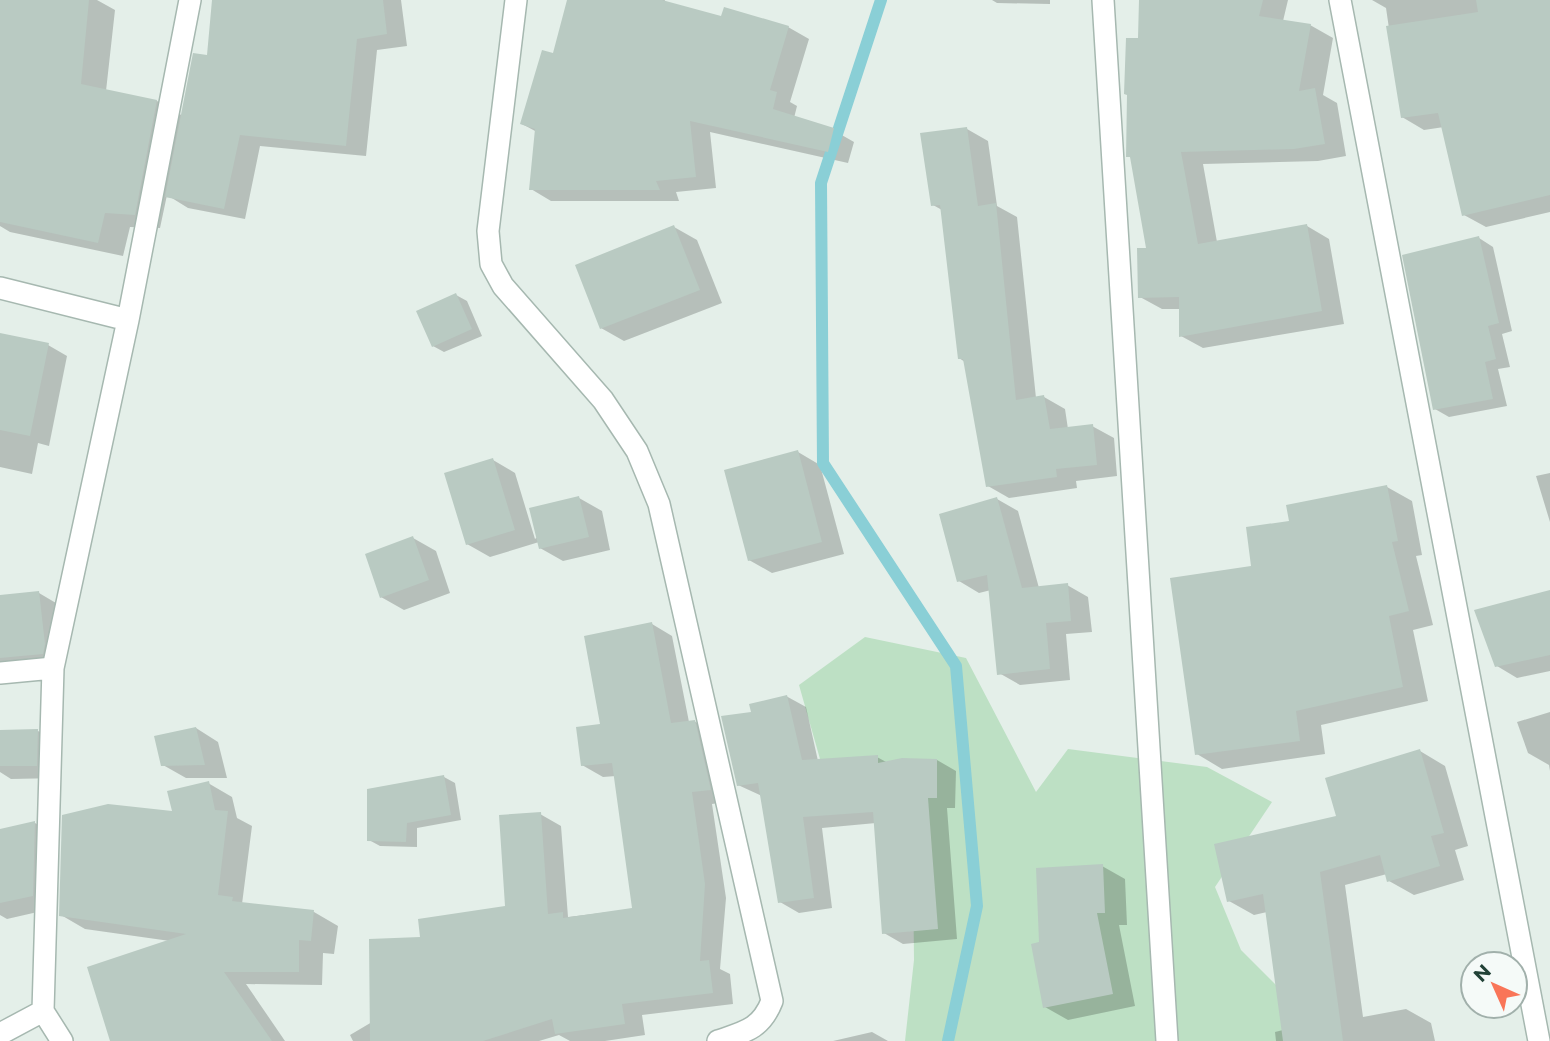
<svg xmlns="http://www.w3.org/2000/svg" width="1550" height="1041" font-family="Montserrat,sans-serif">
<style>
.green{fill:#bde0c4}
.shadow{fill:#0003}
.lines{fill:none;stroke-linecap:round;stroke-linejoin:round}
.stream{stroke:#8acfd6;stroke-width:12}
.building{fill:#b9cac2}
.street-casing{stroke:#a6b8b0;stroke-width:24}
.street{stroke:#fff;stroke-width:21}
</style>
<rect width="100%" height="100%" fill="#e4efe9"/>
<path class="green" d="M 865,637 L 966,658 L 1036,792 L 1068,749 L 1207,767 L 1272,802 L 1215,887 L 1241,950 L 1302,1011 L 1293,1041 L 905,1041 L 914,960 L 912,776 L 822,766 L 799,685 Z"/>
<path class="shadow" d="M 0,0 L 97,0 L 115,10 L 106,91 L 157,101 L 183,116 L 209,57 L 214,0 L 401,0 L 407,46 L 377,50 L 366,156 L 260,146 L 245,219 L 188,208 L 167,195 L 160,228 L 130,227 L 123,256 L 10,232 L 0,226 Z
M 569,0 L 665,0 L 664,3 L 722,18 L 788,27 L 809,39 L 790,102 L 797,106 L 794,118 L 833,130 L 854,142 L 848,163 L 710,132 L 716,188 L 676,192 L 679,201 L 551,201 L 531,189 L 537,132 L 522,124 L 554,55 Z
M 992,0 L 1050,0 L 1050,4 L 997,3 Z
M 1141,0 L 1288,0 L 1283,21 L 1310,25 L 1333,38 L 1323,95 L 1337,103 L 1346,156 L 1318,161 L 1203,164 L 1217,242 L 1307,226 L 1329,239 L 1344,324 L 1203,348 L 1181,336 L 1181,309 L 1162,309 L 1140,297 L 1148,250 L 1132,158 L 1128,156 L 1140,40 Z
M 1372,0 L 1550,0 L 1550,212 L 1486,227 L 1464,215 L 1444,127 L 1424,130 L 1402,117 L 1386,8 Z
M 967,129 L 988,141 L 997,206 L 1017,217 L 1036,398 L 1044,397 L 1065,409 L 1068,429 L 1092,426 L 1114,438 L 1117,476 L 1076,481 L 1077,488 L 1009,498 L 988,486 L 965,362 L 959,358 L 942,210 L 933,205 Z
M 674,227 L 697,240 L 722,303 L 624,341 L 601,328 Z
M 1479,238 L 1493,247 L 1512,331 L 1502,334 L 1510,367 L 1498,369 L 1507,406 L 1449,417 L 1435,409 Z
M 456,295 L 467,301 L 482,336 L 444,352 L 433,346 Z
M 0,335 L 48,345 L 67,356 L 49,446 L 38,443 L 32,474 L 0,467 Z
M 798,452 L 820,465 L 844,554 L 772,573 L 749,560 Z
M 493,460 L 515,473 L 535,539 L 579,498 L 602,511 L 610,550 L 563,561 L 540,548 L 539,542 L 490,557 L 467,544 Z
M 1550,473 L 1550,522 L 1536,476 Z
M 1387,487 L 1412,501 L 1422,555 L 1416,556 L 1433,625 L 1413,630 L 1428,701 L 1321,725 L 1325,754 L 1222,769 L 1197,754 L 1253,567 L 1291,522 Z
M 997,499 L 1018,511 L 1039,588 L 1067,585 L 1088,597 L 1092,632 L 1066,634 L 1070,680 L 1020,685 L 999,673 L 991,590 L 979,593 L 959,581 Z
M 413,538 L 436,551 L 450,593 L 404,610 L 381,597 Z
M 1550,592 L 1550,671 L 1517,678 L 1497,666 Z
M 39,593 L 61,606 L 65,666 L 0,673 L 0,597 Z
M 652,624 L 672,636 L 689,722 L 694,721 L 715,734 L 731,801 L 712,804 L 726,898 L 720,969 L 730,974 L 733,1004 L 642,1015 L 645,1035 L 605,1041 L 570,1041 L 559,1035 L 539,1041 L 353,1041 L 350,1035 L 372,1022 L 422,938 L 507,907 L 540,814 L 561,826 L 568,917 L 634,909 L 616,776 L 603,777 L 582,765 Z
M 786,696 L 806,707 L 818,761 L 877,757 L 888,763 L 937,760 L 956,771 L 955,808 L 947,808 L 957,939 L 903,944 L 884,933 L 876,823 L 822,828 L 832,908 L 799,913 L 780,902 L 762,796 L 738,785 L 754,713 Z
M 1550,712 L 1550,771 L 1549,765 L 1528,753 L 1517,722 Z
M 196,728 L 218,742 L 227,778 L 186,778 L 163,765 Z
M 0,731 L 38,731 L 60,744 L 59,778 L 11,779 L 0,772 Z
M 1420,751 L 1445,766 L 1468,846 L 1455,850 L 1464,880 L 1414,895 L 1389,881 L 1387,874 L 1345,885 L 1363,1017 L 1406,1009 L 1431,1023 L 1435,1041 L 1276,1041 L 1275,1032 L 1283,1030 L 1267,912 L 1254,915 L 1229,901 Z
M 444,777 L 455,783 L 461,820 L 417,828 L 417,847 L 380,846 L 369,840 Z
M 208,783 L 232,797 L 237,818 L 252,826 L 242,904 L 314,912 L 338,926 L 334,954 L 323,953 L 322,985 L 246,984 L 285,1041 L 112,1041 L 170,941 L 85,929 L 61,915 Z
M 35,823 L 58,836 L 55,908 L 7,919 L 0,915 L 0,831 Z
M 1102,866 L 1125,879 L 1127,925 L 1119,925 L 1135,1006 L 1068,1020 L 1045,1007 L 1041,944 Z
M 872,1032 L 888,1041 L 833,1041 Z"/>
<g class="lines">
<path class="stream" d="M 881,0 L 821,183 L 823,463 L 956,666 L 977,906 L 948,1041"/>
</g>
<path class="building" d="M 0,0 L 89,0 L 81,84 L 157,100 L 135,215 L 105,213 L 98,243 L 0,222 Z
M 212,0 L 383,0 L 387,34 L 357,39 L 346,146 L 240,135 L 224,209 L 165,197 L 193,53 L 207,55 Z
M 567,0 L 662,0 L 721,16 L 724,7 L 789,26 L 770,90 L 777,92 L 773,109 L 834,128 L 828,152 L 690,121 L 696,177 L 656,181 L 660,190 L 529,190 L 535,129 L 520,124 L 542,50 L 553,53 Z
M 1139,0 L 1263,0 L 1259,16 L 1311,24 L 1299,91 L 1315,88 L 1325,144 L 1294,149 L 1181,152 L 1198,244 L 1307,224 L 1322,311 L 1179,337 L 1179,297 L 1138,298 L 1137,248 L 1146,248 L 1130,157 L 1126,157 L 1127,95 L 1124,94 L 1126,38 L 1138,38 Z
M 1476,0 L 1550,0 L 1550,195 L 1462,216 L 1438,113 L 1401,118 L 1386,26 L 1478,12 Z
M 967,127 L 978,206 L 996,203 L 1016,400 L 1044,395 L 1050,429 L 1093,424 L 1097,465 L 1056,469 L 1057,477 L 986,487 L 963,359 L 958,359 L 940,205 L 931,206 L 920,133 Z
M 674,225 L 700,290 L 600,329 L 575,265 Z
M 1479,236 L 1499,323 L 1488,326 L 1496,359 L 1485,362 L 1493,399 L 1433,410 L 1402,255 Z
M 456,293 L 472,329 L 432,347 L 416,311 Z
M 0,333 L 49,343 L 30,436 L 0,430 Z
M 798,450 L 822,542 L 748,561 L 724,470 Z
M 493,458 L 515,530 L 466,545 L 444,473 Z
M 1387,485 L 1398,541 L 1392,542 L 1409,611 L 1389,616 L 1403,687 L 1296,711 L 1300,741 L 1195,755 L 1170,578 L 1251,566 L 1246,527 L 1289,521 L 1286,505 Z
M 579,496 L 589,537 L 539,549 L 529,508 Z
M 997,497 L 1022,588 L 1068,583 L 1071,621 L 1046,623 L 1050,669 L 997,675 L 987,575 L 957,582 L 939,514 Z
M 413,536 L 429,580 L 380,598 L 365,554 Z
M 1550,590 L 1550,655 L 1495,667 L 1474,610 Z
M 39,591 L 45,644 L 43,654 L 0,658 L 0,595 Z
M 652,622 L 671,723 L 695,720 L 711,790 L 692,792 L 705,884 L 700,961 L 709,960 L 713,993 L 622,1004 L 625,1024 L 555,1034 L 552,1019 L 483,1041 L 370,1041 L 369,939 L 420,937 L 418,919 L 505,906 L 499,815 L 541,812 L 548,914 L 563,912 L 563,918 L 632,908 L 612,763 L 581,766 L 576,727 L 600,724 L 584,636 Z
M 787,695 L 802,760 L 878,755 L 878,763 L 902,758 L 937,759 L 937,798 L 928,798 L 938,929 L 882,934 L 873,812 L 803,817 L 814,898 L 778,903 L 758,783 L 737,786 L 721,716 L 751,712 L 749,704 Z
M 196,727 L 205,765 L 161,766 L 154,736 Z
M 38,729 L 37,766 L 0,766 L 0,730 Z
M 1420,749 L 1444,833 L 1431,836 L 1440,866 L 1387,882 L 1380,855 L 1320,872 L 1343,1041 L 1283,1041 L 1263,894 L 1227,902 L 1214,844 L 1336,816 L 1325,778 Z
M 444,775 L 451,815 L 407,823 L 406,842 L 367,841 L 367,789 Z
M 209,781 L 215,810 L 228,811 L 218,895 L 233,897 L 232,901 L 314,910 L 311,941 L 299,940 L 299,972 L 224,972 L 272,1041 L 110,1041 L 87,967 L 186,934 L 59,916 L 62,815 L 108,804 L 172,811 L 167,791 Z
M 35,821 L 33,896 L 0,903 L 0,829 Z
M 1103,864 L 1105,913 L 1097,913 L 1113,994 L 1043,1008 L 1031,944 L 1039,942 L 1036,868 Z"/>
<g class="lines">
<g class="street-casing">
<path id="street" d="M 516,0 L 488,231 L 491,264 L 503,286 L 603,400 L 637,451 L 659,504 L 772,1001 C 761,1029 745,1032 718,1041
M 1103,0 L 1167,1041
M 1340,0 L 1539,1041
M 0,288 L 128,320
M 53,668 L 43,1011 L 62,1041
M 0,673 L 53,668 L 128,320 L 190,0
M 0,1034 L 43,1011"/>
</g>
<use href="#street" class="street"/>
</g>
<g transform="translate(1494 985) rotate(315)"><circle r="33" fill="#f5faf8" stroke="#a1b0ab" stroke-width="2"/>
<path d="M0-5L12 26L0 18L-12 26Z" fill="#f97558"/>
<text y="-10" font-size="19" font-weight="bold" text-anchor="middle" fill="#224237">N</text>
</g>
</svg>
